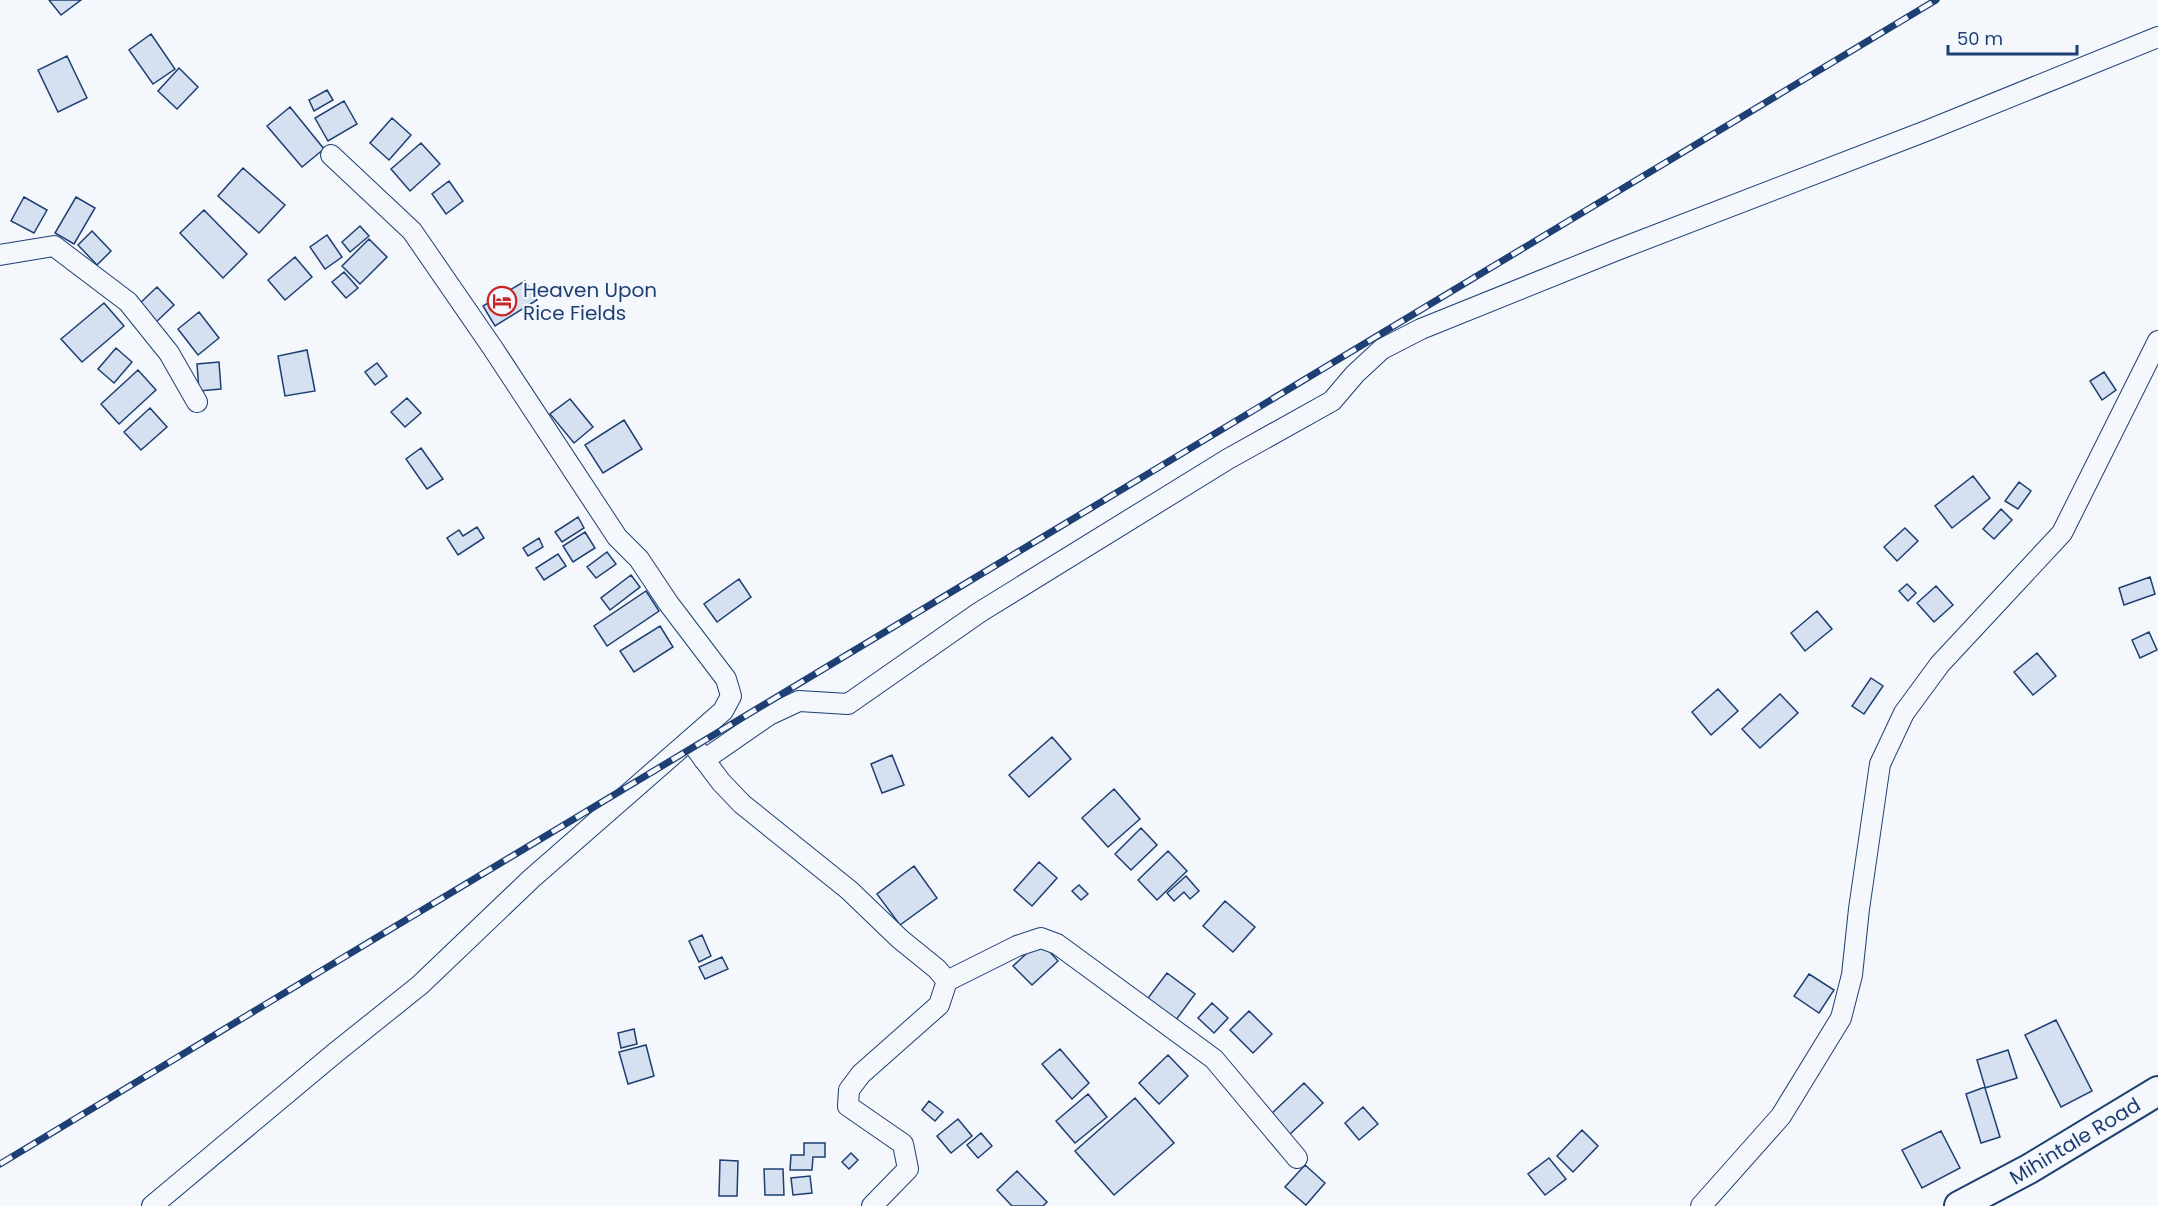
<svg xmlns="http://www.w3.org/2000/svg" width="2158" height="1206" font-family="Poppins,sans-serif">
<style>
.building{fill:#d5e0f0;stroke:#1d3f73;stroke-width:1.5}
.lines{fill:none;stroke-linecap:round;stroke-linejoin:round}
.minor-casing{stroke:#1d3f73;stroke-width:22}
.highway-casing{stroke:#1d3f73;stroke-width:32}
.minor{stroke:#f4f7fb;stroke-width:20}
.highway{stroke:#f4f7fb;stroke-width:28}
.rail-casing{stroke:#1d3f73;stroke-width:7}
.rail{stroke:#f4f7fb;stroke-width:4.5;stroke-dasharray:14;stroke-linecap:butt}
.labels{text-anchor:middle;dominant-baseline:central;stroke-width:4.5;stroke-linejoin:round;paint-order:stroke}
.poi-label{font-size:20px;fill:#1d3f73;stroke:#f4f7fb;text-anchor:start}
.street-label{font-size:20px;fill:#1d3f73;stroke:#f4f7fb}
</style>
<rect width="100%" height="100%" fill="#f4f7fb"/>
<path class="building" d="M 49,0 L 81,0 L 61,15 Z
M 151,34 L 175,69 L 153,84 L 129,50 Z
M 67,56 L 87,98 L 58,112 L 38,70 Z
M 179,68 L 198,87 L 177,109 L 158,91 Z
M 327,90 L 333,100 L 314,111 L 309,100 Z
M 344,101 L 357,124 L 328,141 L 315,118 Z
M 290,107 L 324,149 L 302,167 L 267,126 Z
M 392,118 L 411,135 L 389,160 L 370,143 Z
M 421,143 L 440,164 L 410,191 L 391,169 Z
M 243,168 L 285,205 L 259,233 L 218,196 Z
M 449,181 L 463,201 L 446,214 L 432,194 Z
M 24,197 L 47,210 L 34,233 L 11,221 Z
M 76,197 L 95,208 L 74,244 L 55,233 Z
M 204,210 L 247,254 L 223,278 L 180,233 Z
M 360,226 L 369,236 L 350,252 L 342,242 Z
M 92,231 L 111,251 L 97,265 L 78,245 Z
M 327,235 L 342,257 L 325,269 L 310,247 Z
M 369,239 L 387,257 L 360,284 L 342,266 Z
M 295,257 L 312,277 L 285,300 L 268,280 Z
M 344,272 L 358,288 L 346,298 L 332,282 Z
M 525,281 L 537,300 L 495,326 L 483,306 Z
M 157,287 L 174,305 L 155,323 L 138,305 Z
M 104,303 L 124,326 L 82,362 L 61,339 Z
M 199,312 L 219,338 L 198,355 L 178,329 Z
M 116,348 L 132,362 L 114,383 L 98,369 Z
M 307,350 L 315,391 L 285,396 L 278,356 Z
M 219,362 L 221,389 L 199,391 L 197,364 Z
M 377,363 L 387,376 L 375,385 L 365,372 Z
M 138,370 L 156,390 L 119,424 L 101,404 Z
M 2104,372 L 2116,390 L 2102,400 L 2090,381 Z
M 407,398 L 421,413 L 405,427 L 391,412 Z
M 570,399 L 593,427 L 574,443 L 550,414 Z
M 150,408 L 167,427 L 141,450 L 124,432 Z
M 624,420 L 642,449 L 603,473 L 585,445 Z
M 421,448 L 443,479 L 427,489 L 406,459 Z
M 1973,476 L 1990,498 L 1952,528 L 1935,506 Z
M 2019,482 L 2031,491 L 2018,509 L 2005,501 Z
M 2001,509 L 2012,520 L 1994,539 L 1983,529 Z
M 578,517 L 584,528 L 562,542 L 555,532 Z
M 477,527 L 484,538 L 458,555 L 447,538 L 459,530 L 463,536 Z
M 1905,528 L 1918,541 L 1897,561 L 1884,547 Z
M 585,532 L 595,548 L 573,562 L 563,546 Z
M 539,538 L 543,547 L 528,556 L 523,548 Z
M 607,552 L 616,564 L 596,578 L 587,567 Z
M 558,554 L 566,566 L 544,580 L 536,568 Z
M 631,575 L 640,587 L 610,610 L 601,598 Z
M 2150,577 L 2155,594 L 2124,605 L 2119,588 Z
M 739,579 L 751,597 L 717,622 L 704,604 Z
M 1907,584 L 1916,593 L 1908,601 L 1899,591 Z
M 1936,586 L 1953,605 L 1934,622 L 1917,603 Z
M 646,591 L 659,611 L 607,646 L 594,626 Z
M 1817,611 L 1832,629 L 1805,651 L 1791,633 Z
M 660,626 L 673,647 L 634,672 L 620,651 Z
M 2149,632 L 2157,650 L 2140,658 L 2132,640 Z
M 2037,653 L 2056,676 L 2033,695 L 2014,672 Z
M 1871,678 L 1883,686 L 1864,714 L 1852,706 Z
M 1718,689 L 1738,711 L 1711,735 L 1692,712 Z
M 1780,694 L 1798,713 L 1760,748 L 1742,729 Z
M 1052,737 L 1071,759 L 1029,797 L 1009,775 Z
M 892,755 L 904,785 L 882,793 L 871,764 Z
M 1114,789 L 1140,819 L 1108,847 L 1082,818 Z
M 1141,828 L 1157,845 L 1131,870 L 1115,854 Z
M 1168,851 L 1187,871 L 1157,900 L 1138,880 Z
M 1039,862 L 1057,878 L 1032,906 L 1014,890 Z
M 914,866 L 937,898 L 900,925 L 877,894 Z
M 1186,876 L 1199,891 L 1190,899 L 1184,892 L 1174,901 L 1167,893 Z
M 1079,885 L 1088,894 L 1081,900 L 1072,891 Z
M 1225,901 L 1255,927 L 1233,952 L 1203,926 Z
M 702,935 L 711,956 L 699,962 L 689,941 Z
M 1040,941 L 1058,961 L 1032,985 L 1013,966 Z
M 722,957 L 728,969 L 705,979 L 699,967 Z
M 1167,973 L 1195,994 L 1173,1024 L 1145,1002 Z
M 1809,974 L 1834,990 L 1819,1013 L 1794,996 Z
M 1212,1003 L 1228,1018 L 1214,1033 L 1198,1018 Z
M 1249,1011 L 1272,1034 L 1253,1053 L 1230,1030 Z
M 2056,1020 L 2092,1091 L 2061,1107 L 2025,1035 Z
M 634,1029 L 637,1044 L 621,1048 L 618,1033 Z
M 646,1045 L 654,1076 L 628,1084 L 619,1052 Z
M 1060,1049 L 1089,1083 L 1072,1099 L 1042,1064 Z
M 2008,1050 L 2017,1078 L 1985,1088 L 2000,1137 L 1981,1143 L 1966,1094 L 1985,1087 L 1977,1060 Z
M 1168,1055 L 1188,1076 L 1159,1104 L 1139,1083 Z
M 1304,1083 L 1323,1103 L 1289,1135 L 1270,1115 Z
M 1088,1094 L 1107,1117 L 1075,1143 L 1056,1121 Z
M 1135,1098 L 1174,1143 L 1114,1195 L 1075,1151 Z
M 929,1101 L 943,1112 L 935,1121 L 922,1110 Z
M 1363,1107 L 1378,1124 L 1359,1140 L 1345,1123 Z
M 958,1119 L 972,1136 L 951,1153 L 937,1136 Z
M 1582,1130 L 1598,1146 L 1573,1172 L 1557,1156 Z
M 1941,1131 L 1960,1168 L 1922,1188 L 1902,1150 Z
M 981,1133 L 992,1146 L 978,1158 L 967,1145 Z
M 804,1143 L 825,1143 L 825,1157 L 813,1157 L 812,1170 L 790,1170 L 791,1155 L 804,1155 Z
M 851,1153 L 858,1160 L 849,1169 L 842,1162 Z
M 1549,1158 L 1566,1179 L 1545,1195 L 1528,1174 Z
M 720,1160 L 738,1161 L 737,1196 L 719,1196 Z
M 1305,1165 L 1325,1183 L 1306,1205 L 1285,1187 Z
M 764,1169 L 783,1169 L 784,1195 L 765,1195 Z
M 1017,1171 L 1047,1202 L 1043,1206 L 1012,1206 L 997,1190 Z
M 810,1176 L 812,1193 L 793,1195 L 791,1178 Z"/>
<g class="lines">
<g class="minor-casing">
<path id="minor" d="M 0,255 L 54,246 L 128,302 L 169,353 L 197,402
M 697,750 L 721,782 L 742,804 L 849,890 L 900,939 L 937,969 L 947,981
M 704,760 L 769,715 L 799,701 L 848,704 L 980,612 L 1228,459 L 1332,401 L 1355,374 L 1382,349 L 1421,329 L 1617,250 L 1926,131 L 2158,37
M 152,1206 L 335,1053 L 420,985 L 531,879 L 723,711 L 731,696 L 726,679 L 669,604 L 639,559 L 617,537 L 492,347 L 412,231 L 331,155
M 872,1206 L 908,1169 L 903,1144 L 848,1106 L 849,1090 L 861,1074 L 939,1005 L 947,981 L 1017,946 L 1041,938 L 1057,944 L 1214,1059 L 1297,1158
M 1701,1206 L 1781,1116 L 1841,1018 L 1852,975 L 1859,909 L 1880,764 L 1904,713 L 1940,664 L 2062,533 L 2158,341"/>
</g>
<g class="highway-casing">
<path id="highway" d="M 1959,1206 L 2029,1169 L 2158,1091"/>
</g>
<use href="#minor" class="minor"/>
<use href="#highway" class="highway"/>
<g class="rail-casing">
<path id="rail" d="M 0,1164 L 1936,0"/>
</g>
<use href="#rail" class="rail"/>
</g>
<defs>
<g id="hotel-ring" transform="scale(1.5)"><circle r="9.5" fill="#f4f7fb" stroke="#c62828" stroke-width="1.5"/><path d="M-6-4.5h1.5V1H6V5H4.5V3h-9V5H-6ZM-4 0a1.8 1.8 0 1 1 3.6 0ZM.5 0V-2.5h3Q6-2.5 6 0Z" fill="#c62828"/></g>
</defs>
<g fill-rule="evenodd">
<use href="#hotel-ring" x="502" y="301"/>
</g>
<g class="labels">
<g class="poi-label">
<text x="523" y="290">Heaven Upon<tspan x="523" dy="23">Rice Fields</tspan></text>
</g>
<g class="street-label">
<text transform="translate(2075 1141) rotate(-31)">Mihintale Road</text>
</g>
</g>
<path d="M1948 45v9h129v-9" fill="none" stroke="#1d3f73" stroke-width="3"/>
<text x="1957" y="45" font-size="18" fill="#1d3f73" stroke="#f4f7fb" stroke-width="4.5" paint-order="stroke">50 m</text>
</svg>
